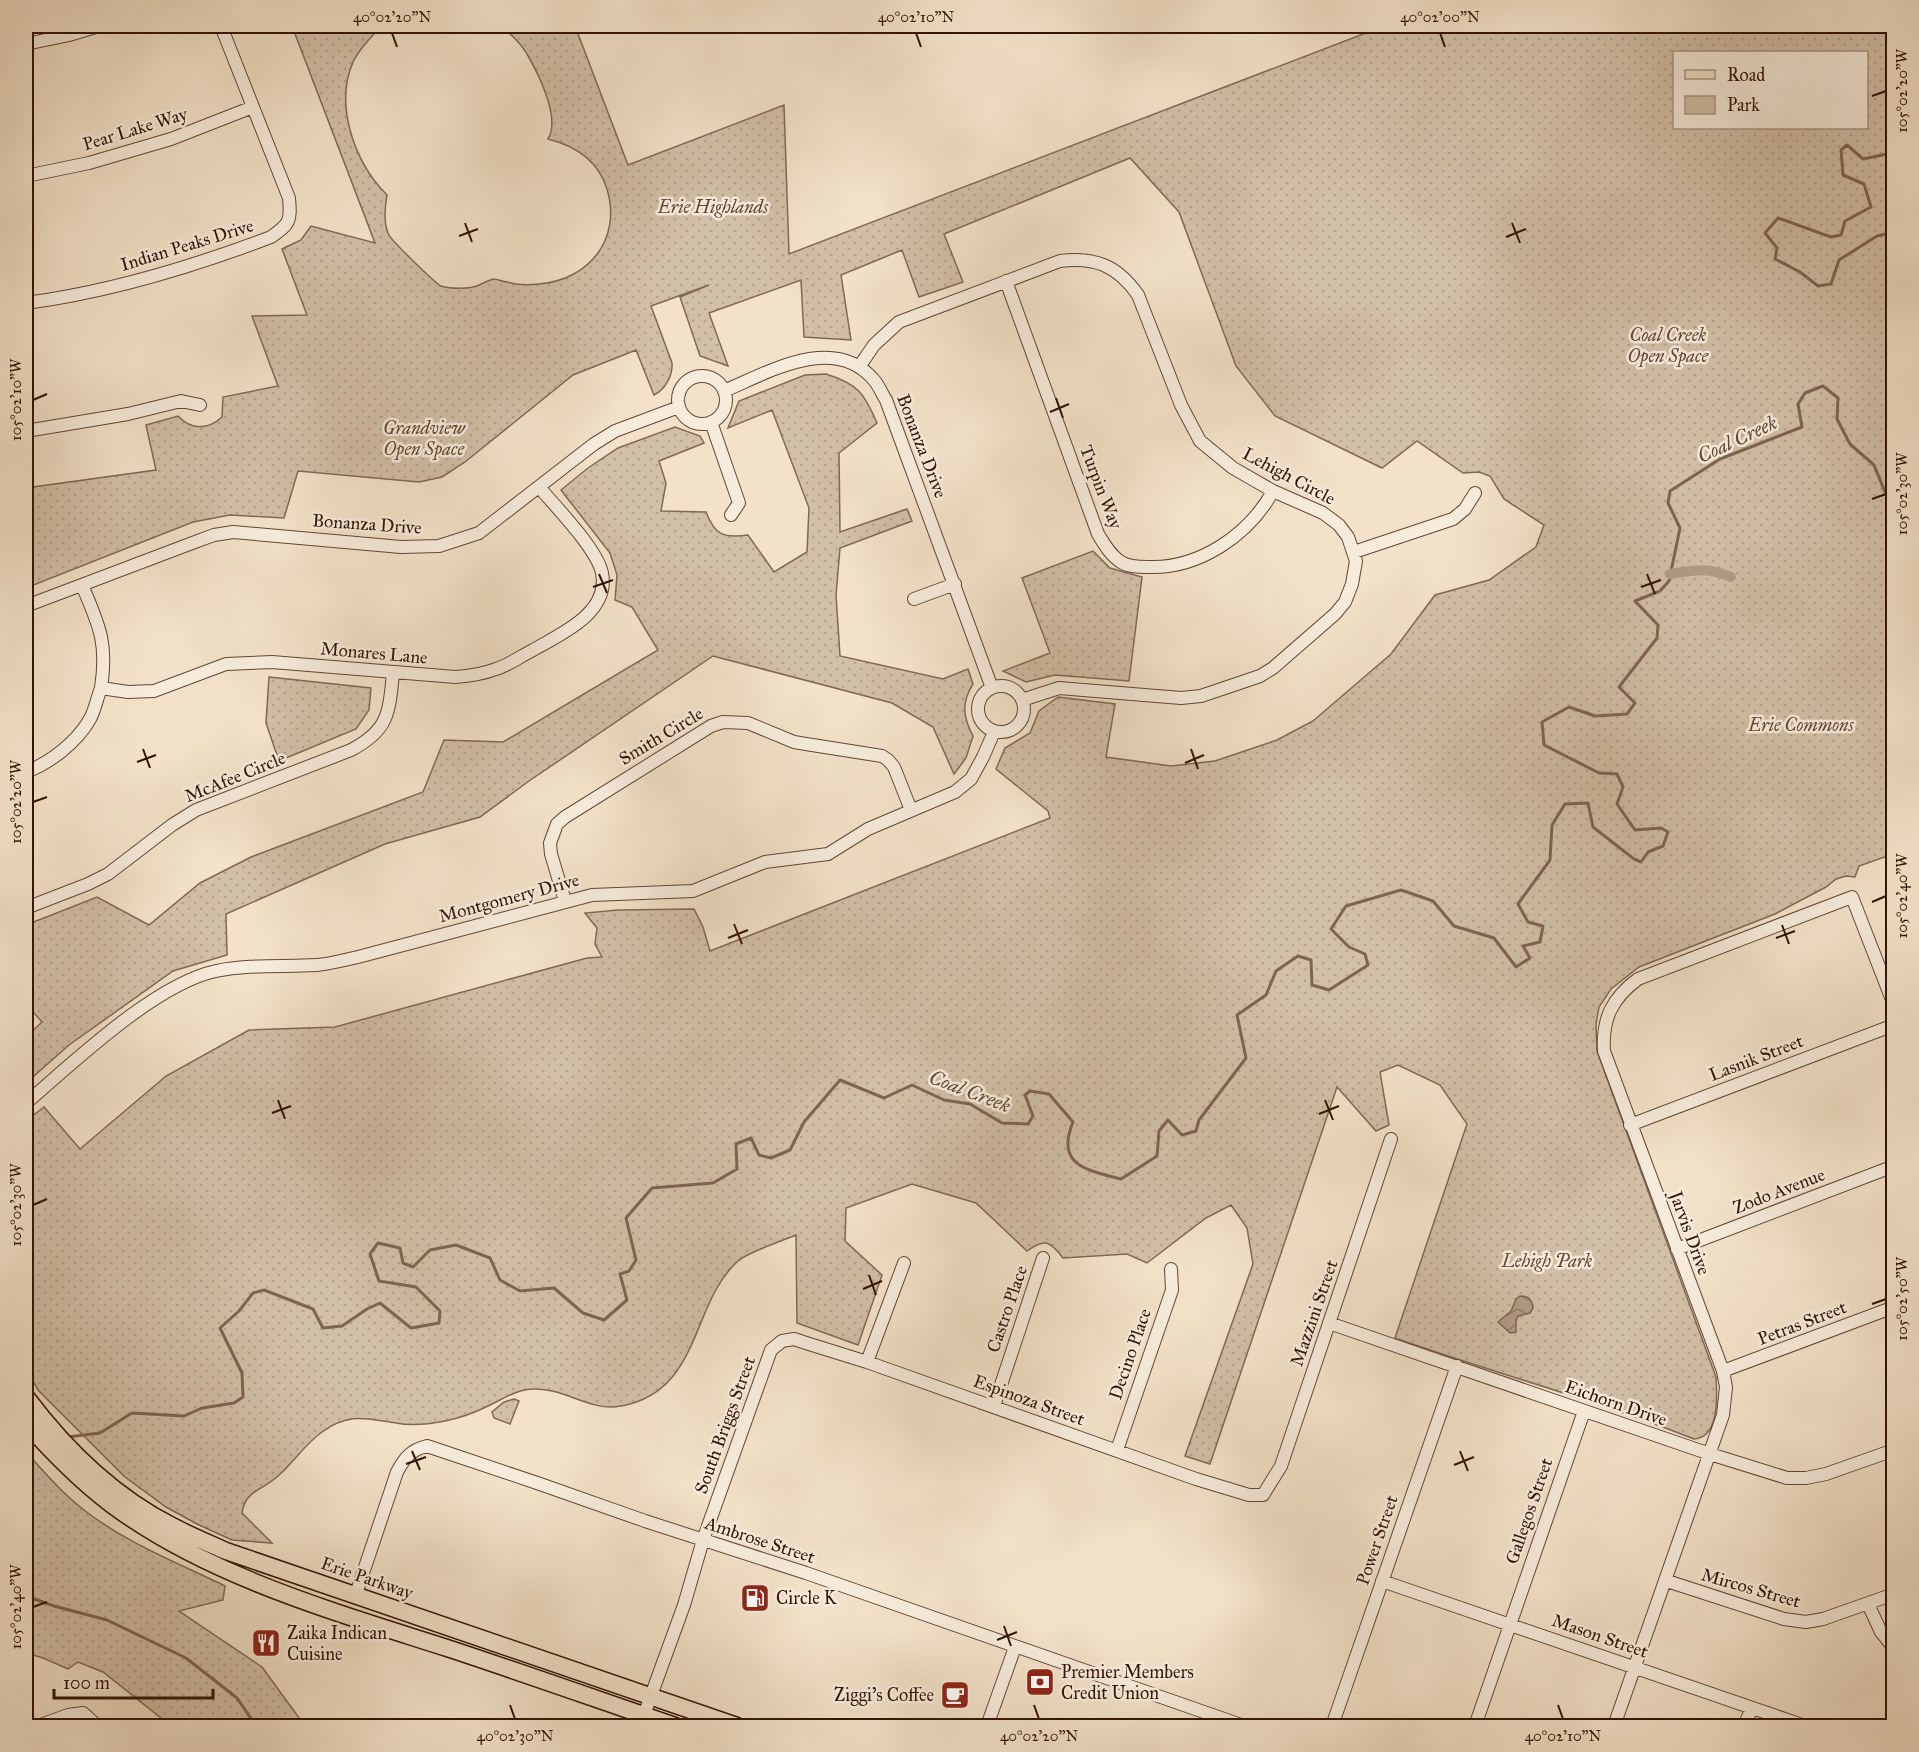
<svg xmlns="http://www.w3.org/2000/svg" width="1919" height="1752" font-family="'IM FELL Great Primer',serif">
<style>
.green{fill:url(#green-dots);stroke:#826855;stroke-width:1.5;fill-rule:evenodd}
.water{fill:url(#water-waves);stroke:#7e6452;stroke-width:1.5}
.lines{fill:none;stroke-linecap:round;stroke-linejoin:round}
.stream{stroke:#7e6452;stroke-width:3}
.canal{stroke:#b19b86;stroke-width:10}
.minor-casing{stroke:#624634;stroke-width:14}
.major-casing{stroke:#321203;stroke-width:19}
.minor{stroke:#f7ecdc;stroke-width:12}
.major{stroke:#f3e2c9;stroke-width:16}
.ticks{fill:none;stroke:#321203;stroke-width:2}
.labels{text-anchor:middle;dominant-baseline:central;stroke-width:5;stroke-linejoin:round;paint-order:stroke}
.street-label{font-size:18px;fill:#321203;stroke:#f7ecdc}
.park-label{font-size:18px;font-style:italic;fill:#624634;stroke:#f7ecdc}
.poi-label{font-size:18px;fill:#321203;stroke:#f7ecdc;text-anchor:start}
.water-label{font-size:20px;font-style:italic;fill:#654937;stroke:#f7ecdc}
.neatline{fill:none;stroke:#321203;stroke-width:2}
.ticks-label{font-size:15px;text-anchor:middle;fill:#321203}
</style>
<defs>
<pattern id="green-dots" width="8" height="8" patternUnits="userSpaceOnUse" patternTransform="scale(1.5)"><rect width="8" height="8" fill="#d2bfa7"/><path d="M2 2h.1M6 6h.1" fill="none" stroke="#b5a38e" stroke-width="1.8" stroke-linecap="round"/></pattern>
<pattern id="water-waves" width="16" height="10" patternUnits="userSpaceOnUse" patternTransform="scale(1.5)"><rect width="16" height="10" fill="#b19b86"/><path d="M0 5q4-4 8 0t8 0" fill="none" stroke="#917d6b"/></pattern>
</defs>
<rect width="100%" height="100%" fill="#f3e2c9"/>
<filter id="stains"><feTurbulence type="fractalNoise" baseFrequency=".00333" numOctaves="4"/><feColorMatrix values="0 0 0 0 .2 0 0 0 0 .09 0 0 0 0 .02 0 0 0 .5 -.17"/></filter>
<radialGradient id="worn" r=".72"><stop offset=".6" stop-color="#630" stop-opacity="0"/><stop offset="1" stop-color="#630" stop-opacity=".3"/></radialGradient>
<path class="green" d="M 292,26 L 382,26 C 372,36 360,48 353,62 C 334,106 355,163 387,195 C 385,208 383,223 389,235 C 392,241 436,284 441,286 C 451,289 467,289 477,286 C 482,284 488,280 494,279 C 498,279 503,282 507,282 C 516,285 529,285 539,284 C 589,280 622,239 607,189 C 598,160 576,146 548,139 C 561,118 538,73 527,54 C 521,43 511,34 501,26 L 575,26 L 628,165 L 784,105 L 789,254 L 1384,26 L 1893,26 L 1893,854 L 1859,866 L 1855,877 L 1846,876 L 1836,879 L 1826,887 L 1775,914 L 1639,967 L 1611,989 L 1599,1007 L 1596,1024 L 1597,1051 L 1716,1377 C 1717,1395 1720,1438 1694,1439 C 1596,1400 1494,1373 1395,1338 L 1467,1124 L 1440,1085 L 1398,1065 L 1380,1072 L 1389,1125 L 1376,1131 L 1337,1087 L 1210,1464 L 1185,1456 L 1253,1264 L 1247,1228 L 1231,1205 L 1206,1218 L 1147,1263 L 1127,1254 L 1063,1258 C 1050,1241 1045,1238 1027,1251 L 976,1203 L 912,1184 L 846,1208 L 845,1241 L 882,1275 L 858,1345 L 797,1323 L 796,1235 C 782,1241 748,1252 738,1261 C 690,1304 702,1391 621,1406 C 590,1412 565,1388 534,1389 C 517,1389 503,1399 488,1406 C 474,1413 460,1418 445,1421 C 430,1424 411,1426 396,1423 C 366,1419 350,1412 322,1432 C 305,1444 294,1462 278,1476 C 262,1491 245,1490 242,1513 L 272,1543 L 232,1540 L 197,1524 L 166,1507 L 125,1477 L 38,1390 L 26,1368 L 26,1121 L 44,1107 L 80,1149 L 166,1076 L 249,1030 L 335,1027 L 587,958 L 602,957 L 595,944 L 597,928 L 585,913 L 618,910 L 694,909 L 703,927 L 710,951 L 1050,818 L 1048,811 L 996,769 L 1005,748 L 1030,733 L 1039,711 L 1058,697 L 1115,704 L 1106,757 L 1171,766 L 1215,761 L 1277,740 L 1313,721 L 1391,654 L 1435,595 L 1489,580 L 1536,547 L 1544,525 L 1504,499 L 1490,476 L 1479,472 L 1463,473 L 1417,441 L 1382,468 L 1275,416 L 1236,366 L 1179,212 L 1130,158 L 944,234 L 963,282 L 919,297 L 902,250 L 841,275 L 851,340 L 804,337 L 801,280 L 709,313 L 728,366 L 700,356 L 680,297 L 709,285 L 651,306 L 672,363 C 673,375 665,390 654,395 L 636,350 L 573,375 L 465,462 L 442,477 L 419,482 L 298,471 L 284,518 L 230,515 L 193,522 L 26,588 L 26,488 L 156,470 L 146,425 L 178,416 C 191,430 208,430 222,417 L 223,397 L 278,386 L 252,316 L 307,315 L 282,249 L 301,240 L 311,226 L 375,243 ZM 1674,52 L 1866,52 L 1866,128 L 1674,128 Z
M 826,374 C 858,384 864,393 877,423 L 839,453 L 840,532 L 907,509 L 912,521 L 840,548 L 836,595 L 840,656 L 943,679 L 968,669 L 973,684 C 961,703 963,717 973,736 L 966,758 L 954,774 L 933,727 L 892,703 L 713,656 L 529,781 L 480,817 L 385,844 L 226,914 L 227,955 L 173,971 L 69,1045 L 26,1083 L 26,1037 L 42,1022 L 26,1004 L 26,925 L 97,897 L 149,925 L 200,883 L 251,857 L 423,792 L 444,740 L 503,742 L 658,650 L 632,607 L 615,600 L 617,575 L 610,553 L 561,490 L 588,468 L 618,448 L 675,427 L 700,436 L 704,443 L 659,461 L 666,483 L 661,511 L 706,512 C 715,536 724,538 748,535 L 774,572 L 807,552 L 809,508 L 772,410 L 728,428 L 739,401 L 805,375 Z
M 1093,551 L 1110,568 L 1142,577 L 1129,681 L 1055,675 L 1026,682 L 1003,671 L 1050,653 L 1022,578 Z
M 269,677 L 371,688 L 369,710 L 356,729 L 279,761 L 266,723 Z
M 514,1399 L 519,1401 L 510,1424 L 494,1418 L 492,1412 L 504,1402 Z
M 26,1452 C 44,1472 62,1493 84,1510 C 126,1543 178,1563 225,1586 L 223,1600 L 179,1611 L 262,1667 L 305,1726 L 171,1726 L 103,1672 L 78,1662 L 68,1669 L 43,1658 L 26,1653 Z"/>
<path class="water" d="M 1520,1296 C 1529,1296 1532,1300 1533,1308 L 1530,1313 L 1518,1316 L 1516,1321 L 1516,1332 L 1510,1333 L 1498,1322 L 1511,1311 L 1516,1299 Z"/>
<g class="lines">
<path class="stream" d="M 1894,160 L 1887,154 L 1863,159 L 1847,145 L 1841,150 L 1843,175 L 1864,184 L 1871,207 L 1845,221 L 1841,235 L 1831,237 L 1778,218 L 1765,233 L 1777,248 L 1775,259 L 1800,272 L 1818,286 L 1831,284 L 1839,260 L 1877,236 L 1894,232
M 68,1437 L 100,1433 L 132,1413 L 184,1416 L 202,1408 L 234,1403 L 243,1397 L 242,1373 L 220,1328 L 239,1311 L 253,1293 L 264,1290 L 313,1309 L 323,1328 L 342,1326 L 367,1309 L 380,1303 L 411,1328 L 439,1323 L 440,1311 L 416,1287 L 379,1281 L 370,1254 L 378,1243 L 400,1248 L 403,1263 L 413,1267 L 430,1250 L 456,1245 L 490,1258 L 500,1280 L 520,1291 L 554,1288 L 583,1313 L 604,1320 L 627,1300 L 620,1274 L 629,1271 L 636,1260 L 626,1218 L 652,1188 L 713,1183 L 737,1169 L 736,1144 L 751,1138 L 759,1155 L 771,1158 L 790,1150 L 804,1122 L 840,1080 L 884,1098 L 912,1085 L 944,1100 L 970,1104 L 1002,1123 L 1028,1124 L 1033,1116 L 1025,1095 L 1030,1091 L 1049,1094 L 1073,1122 C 1055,1166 1087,1170 1121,1179 L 1157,1156 L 1159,1131 L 1168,1120 L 1182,1135 L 1196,1131 L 1199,1120 L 1246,1058 L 1237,1015 L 1266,995 L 1276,971 L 1298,956 L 1311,960 L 1312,985 L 1329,990 L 1368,965 L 1365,954 L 1349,947 L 1331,929 L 1346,906 L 1401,890 L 1433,901 L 1454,926 L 1494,938 L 1516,967 L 1530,958 L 1523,946 L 1540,942 L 1543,926 L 1528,922 L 1518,904 L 1550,860 L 1552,825 L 1565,804 L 1588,803 L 1593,827 L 1634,859 L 1641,862 L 1648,852 L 1663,846 L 1668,832 L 1661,828 L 1635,830 L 1617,804 L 1623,787 L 1617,774 L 1599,773 L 1544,745 L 1542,722 L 1569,707 L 1595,716 L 1627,714 L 1635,703 L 1619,687 L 1657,638 L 1658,625 L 1635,601 L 1660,591 L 1669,581 L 1680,528 L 1668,503 L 1670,491 L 1720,459 L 1802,427 L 1798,404 L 1805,393 L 1823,386 L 1838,398 L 1837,419 L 1850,444 L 1874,465 L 1885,492 L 1894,496
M 26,1442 L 35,1442
M 26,1596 L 54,1606 L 107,1620 L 186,1658 L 237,1698 L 256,1726"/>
<path class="canal" d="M 1670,574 C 1694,570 1708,567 1731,577"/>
<g class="minor-casing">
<path id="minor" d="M 26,44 L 69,35 L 99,26
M 26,176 L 89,163 L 171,139 L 253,107
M 1006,281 L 1098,534 C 1104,544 1111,556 1121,562 C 1128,567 1140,567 1148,567 C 1199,569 1249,535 1273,491
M 26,303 C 110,292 192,267 271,237 C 290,224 291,221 289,198 L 221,26
M 859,367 L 874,345 L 899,322 L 1060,261 C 1095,257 1117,265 1138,295 L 1181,405 L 1200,441 L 1233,468 L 1273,491 L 1323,513 L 1339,525 L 1348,537 L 1356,561 L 1352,584 L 1345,602 L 1335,614 L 1273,668 L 1260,676 L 1201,696 L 1181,698 L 1059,688 L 1022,700
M678 400a24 24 0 1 1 48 0a24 24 0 1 1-48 0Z
M 724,391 C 769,372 834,333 874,380 C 879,386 882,394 886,400 L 992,688
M 711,422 L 739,503 L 731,515
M 26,431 L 128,414 L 181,401 L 200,405
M 1354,552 L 1453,519 L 1465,509 L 1475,493
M 82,585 C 99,625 108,643 101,688 L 128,692 L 154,691 L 226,664 L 272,662 L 455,677 C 469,676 483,674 496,669 C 509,665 521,656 533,650 C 561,634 610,613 602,573 C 597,549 556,507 539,487
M 914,599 L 955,584
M 26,606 L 195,542 L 214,535 L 233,532 L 401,547 L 439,546 L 479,533 L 594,444 L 615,431 L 679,407
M978 709a23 23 0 1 1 46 0a23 23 0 1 1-46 0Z
M 26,772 C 50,763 77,742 90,719 C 95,710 97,698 101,688
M 565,901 L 551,854 L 550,843 L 557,824 L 565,817 L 711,726 L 723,722 L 748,723 L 794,742 L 806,744 L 882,756 L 888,760 L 894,767 L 911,810
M 26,908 L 88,884 L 108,874 L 172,825 L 196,810 L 351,750 C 389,730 389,713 393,673
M 26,1103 C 74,1062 155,984 216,971 C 249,964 284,967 317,965 C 330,964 344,960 358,957 L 592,895 L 693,891 L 765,862 L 828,854 L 868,829 L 955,792 L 971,779 L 983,757 L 994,732
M 1630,1125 L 1894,1025
M 1677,1249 L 1894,1166
M 1329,1323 L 1710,1454 L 1787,1478 L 1806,1478 L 1826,1474 L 1894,1450
M 867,1362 L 904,1263
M 1723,1371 L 1894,1307
M 994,1406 L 1043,1258
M 1117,1450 L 1172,1290 L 1171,1269
M 1382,1581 L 1805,1726
M 1667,1581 L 1784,1619 L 1806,1622 L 1823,1619 L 1894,1594
M 356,1594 L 397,1472 C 405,1457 411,1450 427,1446 L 540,1484 L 645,1521 L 806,1573 L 1244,1726
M 1868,1604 L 1881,1632 L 1894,1648
M 38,1726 L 68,1715 L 83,1713 L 93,1722 L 95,1726
M 640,1726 L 684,1605 L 703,1540 L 771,1350 L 782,1341 L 794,1339 L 806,1343 L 867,1362 L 1196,1479 L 1249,1495 L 1263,1495 L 1281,1466 L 1391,1139
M 987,1726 L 1015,1647
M 1332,1726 L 1457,1366
M 1445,1726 L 1452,1726
M 1475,1726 L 1584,1411
M 1614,1726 L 1723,1415 L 1726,1387 L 1723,1371 L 1604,1051 C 1602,1019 1612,998 1638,979 L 1852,897 L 1894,1005
M 1744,1726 L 1752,1708"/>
</g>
<g class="major-casing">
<path id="major" d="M 26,1397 C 65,1449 113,1496 172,1526 C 189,1535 208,1543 226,1551 L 737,1726
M 26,1423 C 52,1452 80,1481 111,1504 C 207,1576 335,1612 447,1648 C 523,1673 599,1700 675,1726"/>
</g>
<use href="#minor" class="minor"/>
<use href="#major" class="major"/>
</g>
<path class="ticks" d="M 392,33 L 397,47M 916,33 L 921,47M 1440,33 L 1445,47M 1872,96 L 1886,91M 465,223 L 472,242M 1512,223 L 1520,243M 459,236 L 478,229M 1506,237 L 1526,229M 1056,398 L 1063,418M 33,400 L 47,394M 1050,412 L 1069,404M 1872,499 L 1886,494M 599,574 L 607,593M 1647,574 L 1655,594M 593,587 L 613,580M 1641,587 L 1661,580M 143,749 L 150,768M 1191,749 L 1198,769M 137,762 L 156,755M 1185,763 L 1204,755M 33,802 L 47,797M 1872,902 L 1886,896M 734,924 L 742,944M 1782,925 L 1789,944M 728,938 L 748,930M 1776,938 L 1795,931M 278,1100 L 285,1119M 1325,1100 L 1333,1120M 272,1113 L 291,1106M 1319,1114 L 1339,1106M 33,1205 L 47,1199M 869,1275 L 876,1295M 863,1289 L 882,1281M 1872,1304 L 1886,1299M 412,1451 L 420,1470M 1460,1451 L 1468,1471M 406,1464 L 426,1457M 1454,1465 L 1474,1457M 33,1607 L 47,1602M 1004,1626 L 1011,1646M 997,1640 L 1017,1632M 510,1705 L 515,1719M 1034,1705 L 1039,1719M 1558,1705 L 1563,1719"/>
<defs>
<g id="fuel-square" transform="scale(1.5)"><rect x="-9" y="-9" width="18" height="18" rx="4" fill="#8f2418" stroke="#f7ecdc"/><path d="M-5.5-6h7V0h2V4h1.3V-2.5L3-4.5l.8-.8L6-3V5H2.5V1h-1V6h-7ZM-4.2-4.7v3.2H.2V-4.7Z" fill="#fff"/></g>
<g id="restaurant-square" transform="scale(1.5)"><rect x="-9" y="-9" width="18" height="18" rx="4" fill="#8f2418" stroke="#f7ecdc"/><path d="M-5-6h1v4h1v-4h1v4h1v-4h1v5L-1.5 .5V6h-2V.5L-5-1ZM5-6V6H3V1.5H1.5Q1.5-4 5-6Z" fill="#fff"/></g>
<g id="bank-square" transform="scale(1.5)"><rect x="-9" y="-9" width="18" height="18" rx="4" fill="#8f2418" stroke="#f7ecdc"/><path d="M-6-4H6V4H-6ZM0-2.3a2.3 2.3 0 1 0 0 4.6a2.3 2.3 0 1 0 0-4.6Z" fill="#fff"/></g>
<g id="cafe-square" transform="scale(1.5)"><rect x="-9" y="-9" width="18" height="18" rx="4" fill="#8f2418" stroke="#f7ecdc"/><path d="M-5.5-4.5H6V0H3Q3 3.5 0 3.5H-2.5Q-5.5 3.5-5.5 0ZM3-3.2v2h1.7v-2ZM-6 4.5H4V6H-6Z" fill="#fff"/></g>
</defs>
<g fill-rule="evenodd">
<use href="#fuel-square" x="755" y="1598"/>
<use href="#restaurant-square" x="266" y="1643"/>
<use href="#bank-square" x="1040" y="1682"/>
<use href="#cafe-square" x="955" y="1695"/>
</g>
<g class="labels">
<g class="street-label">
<text transform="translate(135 129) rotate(-17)">Pear Lake Way</text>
<text transform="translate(187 245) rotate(-17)">Indian Peaks Drive</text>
<text transform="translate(922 446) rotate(69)">Bonanza Drive</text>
<text transform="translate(1289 476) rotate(28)">Lehigh Circle</text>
<text transform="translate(1101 487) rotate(69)">Turpin Way</text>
<text transform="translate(367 524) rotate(4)">Bonanza Drive</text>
<text transform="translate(374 653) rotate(5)">Monares Lane</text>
<text transform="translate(661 736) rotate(-31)">Smith Circle</text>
<text transform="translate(235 777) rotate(-22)">McAfee Circle</text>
<text transform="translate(509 898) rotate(-15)">Montgomery Drive</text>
<text transform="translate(1756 1058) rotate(-21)">Lasnik Street</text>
<text transform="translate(1779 1191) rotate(-21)">Zodo Avenue</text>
<text transform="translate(1690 1233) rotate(70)">Jarvis Drive</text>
<text transform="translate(1007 1309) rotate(-71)">Castro Place</text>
<text transform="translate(1314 1313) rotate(-71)">Mazzini Street</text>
<text transform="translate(1802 1323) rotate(-21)">Petras Street</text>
<text transform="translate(1130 1354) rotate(-71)">Decino Place</text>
<text transform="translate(1029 1400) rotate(20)">Espinoza Street</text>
<text transform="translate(1616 1403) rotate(19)">Eichorn Drive</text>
<text transform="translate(725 1425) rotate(-70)">South Briggs Street</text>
<text transform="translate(1529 1511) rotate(-71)">Gallegos Street</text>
<text transform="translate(760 1540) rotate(18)">Ambrose Street</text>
<text transform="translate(1377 1540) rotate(-71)">Power Street</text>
<text transform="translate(367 1578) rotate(19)">Erie Parkway</text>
<text transform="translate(1751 1588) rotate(16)">Mircos Street</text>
<text transform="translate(1600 1636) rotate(19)">Mason Street</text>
</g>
<g class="park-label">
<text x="713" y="207">Erie Highlands</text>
<text x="1668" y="335">Coal Creek<tspan x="1668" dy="21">Open Space</tspan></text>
<text x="424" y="428">Grandview<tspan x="424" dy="21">Open Space</tspan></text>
<text x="1801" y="725">Erie Commons</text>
<text x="1547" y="1261">Lehigh Park</text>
</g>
<g class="poi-label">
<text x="776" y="1598">Circle K</text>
<text x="287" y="1633">Zaika Indican<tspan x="287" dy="21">Cuisine</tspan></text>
<text x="1061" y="1672">Premier Members<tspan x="1061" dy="21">Credit Union</tspan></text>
<text x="934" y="1695" text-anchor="end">Ziggi's Coffee</text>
</g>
<g class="water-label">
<text transform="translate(1737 439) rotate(-25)">Coal Creek</text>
<text transform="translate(970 1091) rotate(21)">Coal Creek</text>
</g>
</g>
<rect width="1919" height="1752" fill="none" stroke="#f3e2c9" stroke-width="66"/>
<rect x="1673" y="51" width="195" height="78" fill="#f7ecdc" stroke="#a89585" stroke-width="1.5"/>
<rect x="1685" y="70" width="30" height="9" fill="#f3e2c9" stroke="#a89585" stroke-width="1.5"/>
<text x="1727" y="81" font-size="18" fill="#321203">Road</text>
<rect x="1685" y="96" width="30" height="18" fill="#d2bfa7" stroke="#a89585" stroke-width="1.5"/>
<text x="1727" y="111" font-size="18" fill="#321203">Park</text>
<path d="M54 1689v9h159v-9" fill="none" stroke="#321203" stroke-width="3"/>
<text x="63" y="1689" font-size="18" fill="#321203" stroke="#f7ecdc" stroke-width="4.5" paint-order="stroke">100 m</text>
<rect x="33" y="33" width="1853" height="1686" class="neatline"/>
<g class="ticks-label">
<text x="392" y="22">40°02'20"N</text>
<text x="916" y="22">40°02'10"N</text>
<text x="1440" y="22">40°02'00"N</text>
<text transform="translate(1902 91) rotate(-90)" y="5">105°02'20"W</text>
<text transform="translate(16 400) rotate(-90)" y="5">105°02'10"W</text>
<text transform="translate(1902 494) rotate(-90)" y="5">105°02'30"W</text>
<text transform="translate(16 802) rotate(-90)" y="5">105°02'20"W</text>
<text transform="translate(1902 896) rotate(-90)" y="5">105°02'40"W</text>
<text transform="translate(16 1205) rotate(-90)" y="5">105°02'30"W</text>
<text transform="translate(1902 1299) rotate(-90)" y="5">105°02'50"W</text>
<text transform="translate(16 1607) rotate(-90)" y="5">105°02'40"W</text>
<text x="515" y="1741">40°02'30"N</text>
<text x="1039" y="1741">40°02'20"N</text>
<text x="1563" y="1741">40°02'10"N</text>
</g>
<rect width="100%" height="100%" filter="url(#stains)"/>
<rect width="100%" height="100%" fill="url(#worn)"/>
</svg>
